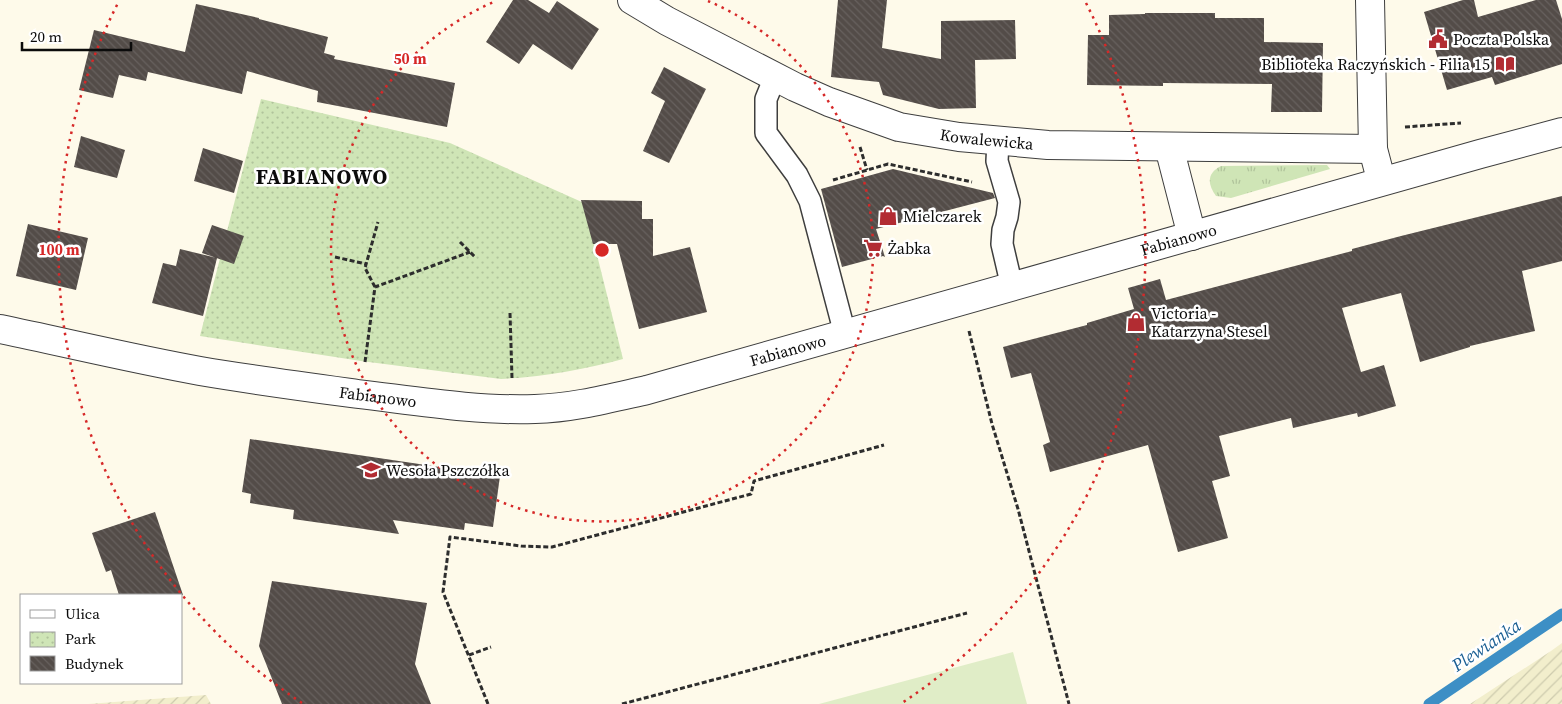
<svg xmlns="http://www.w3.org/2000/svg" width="1562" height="704" font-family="'Source Serif 4',serif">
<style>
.farmland{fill:url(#farmland-furrows)}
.grass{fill:url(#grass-tufts)}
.park{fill:url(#park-dots)}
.pitch{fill:#e0edc7}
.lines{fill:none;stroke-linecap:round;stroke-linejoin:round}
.stream{stroke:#3d8fc5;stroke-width:11}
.building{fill:url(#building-back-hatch)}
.service-casing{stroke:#3e3e3e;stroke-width:24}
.minor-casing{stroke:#3e3e3e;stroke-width:30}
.tertiary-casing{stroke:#3e3e3e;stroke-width:30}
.path{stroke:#2d2d2d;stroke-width:3;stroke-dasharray:5 2.5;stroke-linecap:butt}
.service{stroke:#fff;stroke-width:21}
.minor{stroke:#fff;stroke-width:28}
.tertiary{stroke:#fff;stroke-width:28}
.ring{fill:none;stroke:#d62828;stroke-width:2.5;stroke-dasharray:2.5 5}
.labels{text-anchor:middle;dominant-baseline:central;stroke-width:5;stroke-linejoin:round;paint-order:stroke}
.poi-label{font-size:16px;fill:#0b0b0b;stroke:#fff;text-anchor:start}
.street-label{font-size:16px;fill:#0b0b0b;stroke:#fff}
.water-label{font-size:18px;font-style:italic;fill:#1c6094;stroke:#fff}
.district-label{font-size:21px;font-weight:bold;letter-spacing:1px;fill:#0b0b0b;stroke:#fff}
.centre{fill:#d62828;stroke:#fff;stroke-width:2.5}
.ring-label{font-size:15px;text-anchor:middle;font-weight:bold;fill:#d62828;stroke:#fff;stroke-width:5;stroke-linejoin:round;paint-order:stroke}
</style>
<defs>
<pattern id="farmland-furrows" width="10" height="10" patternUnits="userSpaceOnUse" patternTransform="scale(1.25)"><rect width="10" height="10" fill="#f2eecc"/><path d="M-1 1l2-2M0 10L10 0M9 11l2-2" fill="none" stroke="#cecbae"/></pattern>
<pattern id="grass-tufts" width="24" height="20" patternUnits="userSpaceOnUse" patternTransform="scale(1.25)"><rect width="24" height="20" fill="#cfe5b6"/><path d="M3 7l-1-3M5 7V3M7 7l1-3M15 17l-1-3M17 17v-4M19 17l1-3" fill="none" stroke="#b0c39b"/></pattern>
<pattern id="park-dots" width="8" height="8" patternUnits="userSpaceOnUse" patternTransform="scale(1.25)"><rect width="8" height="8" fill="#cfe5b6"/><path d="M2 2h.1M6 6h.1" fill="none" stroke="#b0c39b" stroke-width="1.8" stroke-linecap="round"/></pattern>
<pattern id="building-back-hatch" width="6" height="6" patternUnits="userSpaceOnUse" patternTransform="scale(1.25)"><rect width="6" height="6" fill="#534c48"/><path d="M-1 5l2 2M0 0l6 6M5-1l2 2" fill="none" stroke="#67615e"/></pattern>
</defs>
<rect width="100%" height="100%" fill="#fefaea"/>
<path class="farmland" d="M 1562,643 L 1562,704 L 1470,704 L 1551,651 Z
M 206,695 L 211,704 L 88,704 Z"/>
<path class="grass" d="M 1327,165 L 1330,169 L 1231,198 L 1216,196 C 1207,184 1207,173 1221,166 Z"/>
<path class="park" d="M 261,99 L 450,143 L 584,203 L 623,359 C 583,370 542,377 501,379 L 361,361 L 200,336 Z"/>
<path class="pitch" d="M 1013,652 L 1027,704 L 819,704 Z"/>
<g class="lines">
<path class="stream" d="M 1429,704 L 1562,614"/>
</g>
<path class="building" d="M 513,0 L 528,0 L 549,13 L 557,1 L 599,29 L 572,70 L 533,44 L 519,64 L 486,42 Z
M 838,0 L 887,0 L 882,48 L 941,59 L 941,21 L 1015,20 L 1016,59 L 975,60 L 976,108 L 939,109 L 883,95 L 879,82 L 831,77 Z
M 1463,0 L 1474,0 L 1478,17 L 1536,0 L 1556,0 L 1562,19 L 1562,64 L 1495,85 L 1492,77 L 1447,90 L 1424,12 Z
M 196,4 L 259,18 L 259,19 L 328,37 L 324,53 L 335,56 L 334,59 L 455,83 L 447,127 L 317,102 L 318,91 L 247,71 L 242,94 L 148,72 L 146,81 L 119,75 L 113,98 L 79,90 L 94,30 L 185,52 Z
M 1145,13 L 1215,13 L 1215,18 L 1264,18 L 1264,42 L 1323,43 L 1322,112 L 1271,112 L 1272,84 L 1163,83 L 1163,86 L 1087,85 L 1088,35 L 1109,35 L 1109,15 L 1145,14 Z
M 664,67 L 706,89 L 669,163 L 643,151 L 665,101 L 651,93 Z
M 81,136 L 125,150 L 117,178 L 74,167 Z
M 203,148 L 243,161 L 234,193 L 194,181 Z
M 893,169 L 993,193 L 995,198 L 876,229 L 885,257 L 883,256 L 842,267 L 821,189 Z
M 1562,196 L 1562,261 L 1522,271 L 1535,331 L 1470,346 L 1470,347 L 1420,362 L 1401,293 L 1342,308 L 1361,372 L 1384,365 L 1396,406 L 1358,417 L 1357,413 L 1293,428 L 1291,418 L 1219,436 L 1230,476 L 1212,481 L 1228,538 L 1178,552 L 1148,445 L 1050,472 L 1043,445 L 1050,442 L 1031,373 L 1011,378 L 1003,347 L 1087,325 L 1087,323 L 1134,309 L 1128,288 L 1160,279 L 1166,300 L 1352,251 L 1352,249 L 1401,236 Z
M 581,200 L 642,201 L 642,219 L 653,219 L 653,256 L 690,247 L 707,312 L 639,329 L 617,244 L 593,244 Z
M 28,224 L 88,238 L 76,290 L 16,276 Z
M 212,225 L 244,236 L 234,264 L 202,253 Z
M 180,249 L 217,258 L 203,316 L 152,303 L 163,263 L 176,266 Z
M 250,439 L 500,476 L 493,527 L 465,523 L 464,530 L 393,520 L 399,534 L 293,519 L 294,510 L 250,503 L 251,494 L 242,492 Z
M 155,512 L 183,595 L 119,595 L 111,570 L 106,572 L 92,533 Z
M 272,581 L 427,603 L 415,664 L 431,704 L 282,704 L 259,646 Z"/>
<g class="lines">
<g class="service-casing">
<path id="service" d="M 775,77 L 766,99 L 766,133 L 797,175 L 810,201 L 845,334
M 998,142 L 997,161 L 1009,202 L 1007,217 L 1003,230 L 1002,244 L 1012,287"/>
</g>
<g class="minor-casing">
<g id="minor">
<path id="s1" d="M 632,0 L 667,21 L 795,87 L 829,102 L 899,127 L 959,137 L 1048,145 L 1373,149"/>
<path d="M 1370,0 L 1373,149 L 1378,168"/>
<path d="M 1169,147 L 1192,236"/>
</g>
</g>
<g class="tertiary-casing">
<g id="tertiary">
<path id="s2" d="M 0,329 C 67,343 133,359 200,371 C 253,380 306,387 358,394 C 417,401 476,411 535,409 C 573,408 611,398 647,390 L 1480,154 L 1562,132"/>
</g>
</g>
<path class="path" d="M 1405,127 L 1461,123
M 860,147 L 867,170
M 833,180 L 888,164 L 972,182
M 460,242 L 475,257
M 335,257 L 366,264
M 375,287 L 365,268 L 378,222
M 510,313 L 512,378
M 969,331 L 992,424 L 1018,509 L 1069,704
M 365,362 L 375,287 L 470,252
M 469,655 L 491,647
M 488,704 L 443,592 L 450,537 L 521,546 L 552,547 L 751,494 L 754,481 L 884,445
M 622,704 L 967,613"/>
<use href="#service" class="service"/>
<use href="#minor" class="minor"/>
<use href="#tertiary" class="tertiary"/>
</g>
<g class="ring">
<path d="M708 1A271 271 0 1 1 496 1"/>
<path d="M302 703A543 543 0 0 1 118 3M1086 3A543 543 0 0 1 902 703"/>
</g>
<defs>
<g id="civic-bare" transform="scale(1.5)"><path d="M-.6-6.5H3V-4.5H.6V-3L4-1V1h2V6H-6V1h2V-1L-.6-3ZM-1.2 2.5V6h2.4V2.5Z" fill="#b22c32" stroke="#fff" stroke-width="2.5" paint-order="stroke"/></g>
<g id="library-bare" transform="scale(1.5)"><path d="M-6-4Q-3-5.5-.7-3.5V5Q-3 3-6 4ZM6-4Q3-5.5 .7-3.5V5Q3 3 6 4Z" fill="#b22c32" stroke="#fff" stroke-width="2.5" paint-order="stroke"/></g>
<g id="shop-bare" transform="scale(1.5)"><path d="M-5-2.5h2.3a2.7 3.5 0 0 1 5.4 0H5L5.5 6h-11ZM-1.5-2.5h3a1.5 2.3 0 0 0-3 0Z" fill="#b22c32" stroke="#fff" stroke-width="2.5" paint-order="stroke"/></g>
<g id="supermarket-bare" transform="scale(1.5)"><path d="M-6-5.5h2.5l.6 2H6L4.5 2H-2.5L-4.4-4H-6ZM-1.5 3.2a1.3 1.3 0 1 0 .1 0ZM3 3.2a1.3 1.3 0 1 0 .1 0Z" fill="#b22c32" stroke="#fff" stroke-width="2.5" paint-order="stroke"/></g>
<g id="school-bare" transform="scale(1.5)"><path d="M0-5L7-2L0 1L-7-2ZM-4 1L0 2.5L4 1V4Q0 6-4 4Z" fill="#b22c32" stroke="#fff" stroke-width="2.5" paint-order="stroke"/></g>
</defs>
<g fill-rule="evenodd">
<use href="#civic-bare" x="1438" y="39"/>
<use href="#library-bare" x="1505" y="64"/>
<use href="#shop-bare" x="888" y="216"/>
<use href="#supermarket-bare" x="873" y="248"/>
<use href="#shop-bare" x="1136" y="322"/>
<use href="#school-bare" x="371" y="470"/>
</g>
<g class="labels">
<g class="poi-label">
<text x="1453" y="39">Poczta Polska</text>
<text x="1490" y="64" text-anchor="end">Biblioteka Raczyńskich - Filia 15</text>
<text x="903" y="216">Mielczarek</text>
<text x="888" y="248">Żabka</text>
<text x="1151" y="313">Victoria -<tspan x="1151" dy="18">Katarzyna Stesel</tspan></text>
<text x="386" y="470">Wesoła Pszczółka</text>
</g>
<g class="street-label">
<text stroke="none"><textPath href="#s1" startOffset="385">Kowalewicka</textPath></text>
<text stroke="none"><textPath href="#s2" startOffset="1208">Fabianowo</textPath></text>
<text stroke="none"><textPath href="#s2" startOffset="802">Fabianowo</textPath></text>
<text stroke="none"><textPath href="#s2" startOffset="384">Fabianowo</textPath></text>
</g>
<g class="water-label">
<text transform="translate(1486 645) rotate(-34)">Plewianka</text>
</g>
<g class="district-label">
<text x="322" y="176">FABIANOWO</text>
</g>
</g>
<circle cx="602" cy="250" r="8" class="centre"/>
<g class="ring-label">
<text x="410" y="64">50 m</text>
<text x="59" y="255">100 m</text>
</g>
<rect x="20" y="594" width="162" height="90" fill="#ffffff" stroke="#9d9d9d"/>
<rect x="30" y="610" width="25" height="8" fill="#ffffff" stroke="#9d9d9d"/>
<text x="65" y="619" font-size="15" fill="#0b0b0b">Ulica</text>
<rect x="30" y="632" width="25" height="15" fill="url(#park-dots)" stroke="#9d9d9d"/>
<text x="65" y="644" font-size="15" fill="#0b0b0b">Park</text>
<rect x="30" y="656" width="25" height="15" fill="url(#building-back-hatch)" stroke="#9d9d9d"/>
<text x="65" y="669" font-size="15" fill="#0b0b0b">Budynek</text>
<path d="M22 42v8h109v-8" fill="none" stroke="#0b0b0b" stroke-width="2.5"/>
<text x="30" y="42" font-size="15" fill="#0b0b0b" stroke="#ffffff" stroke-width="4" paint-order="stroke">20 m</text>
</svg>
